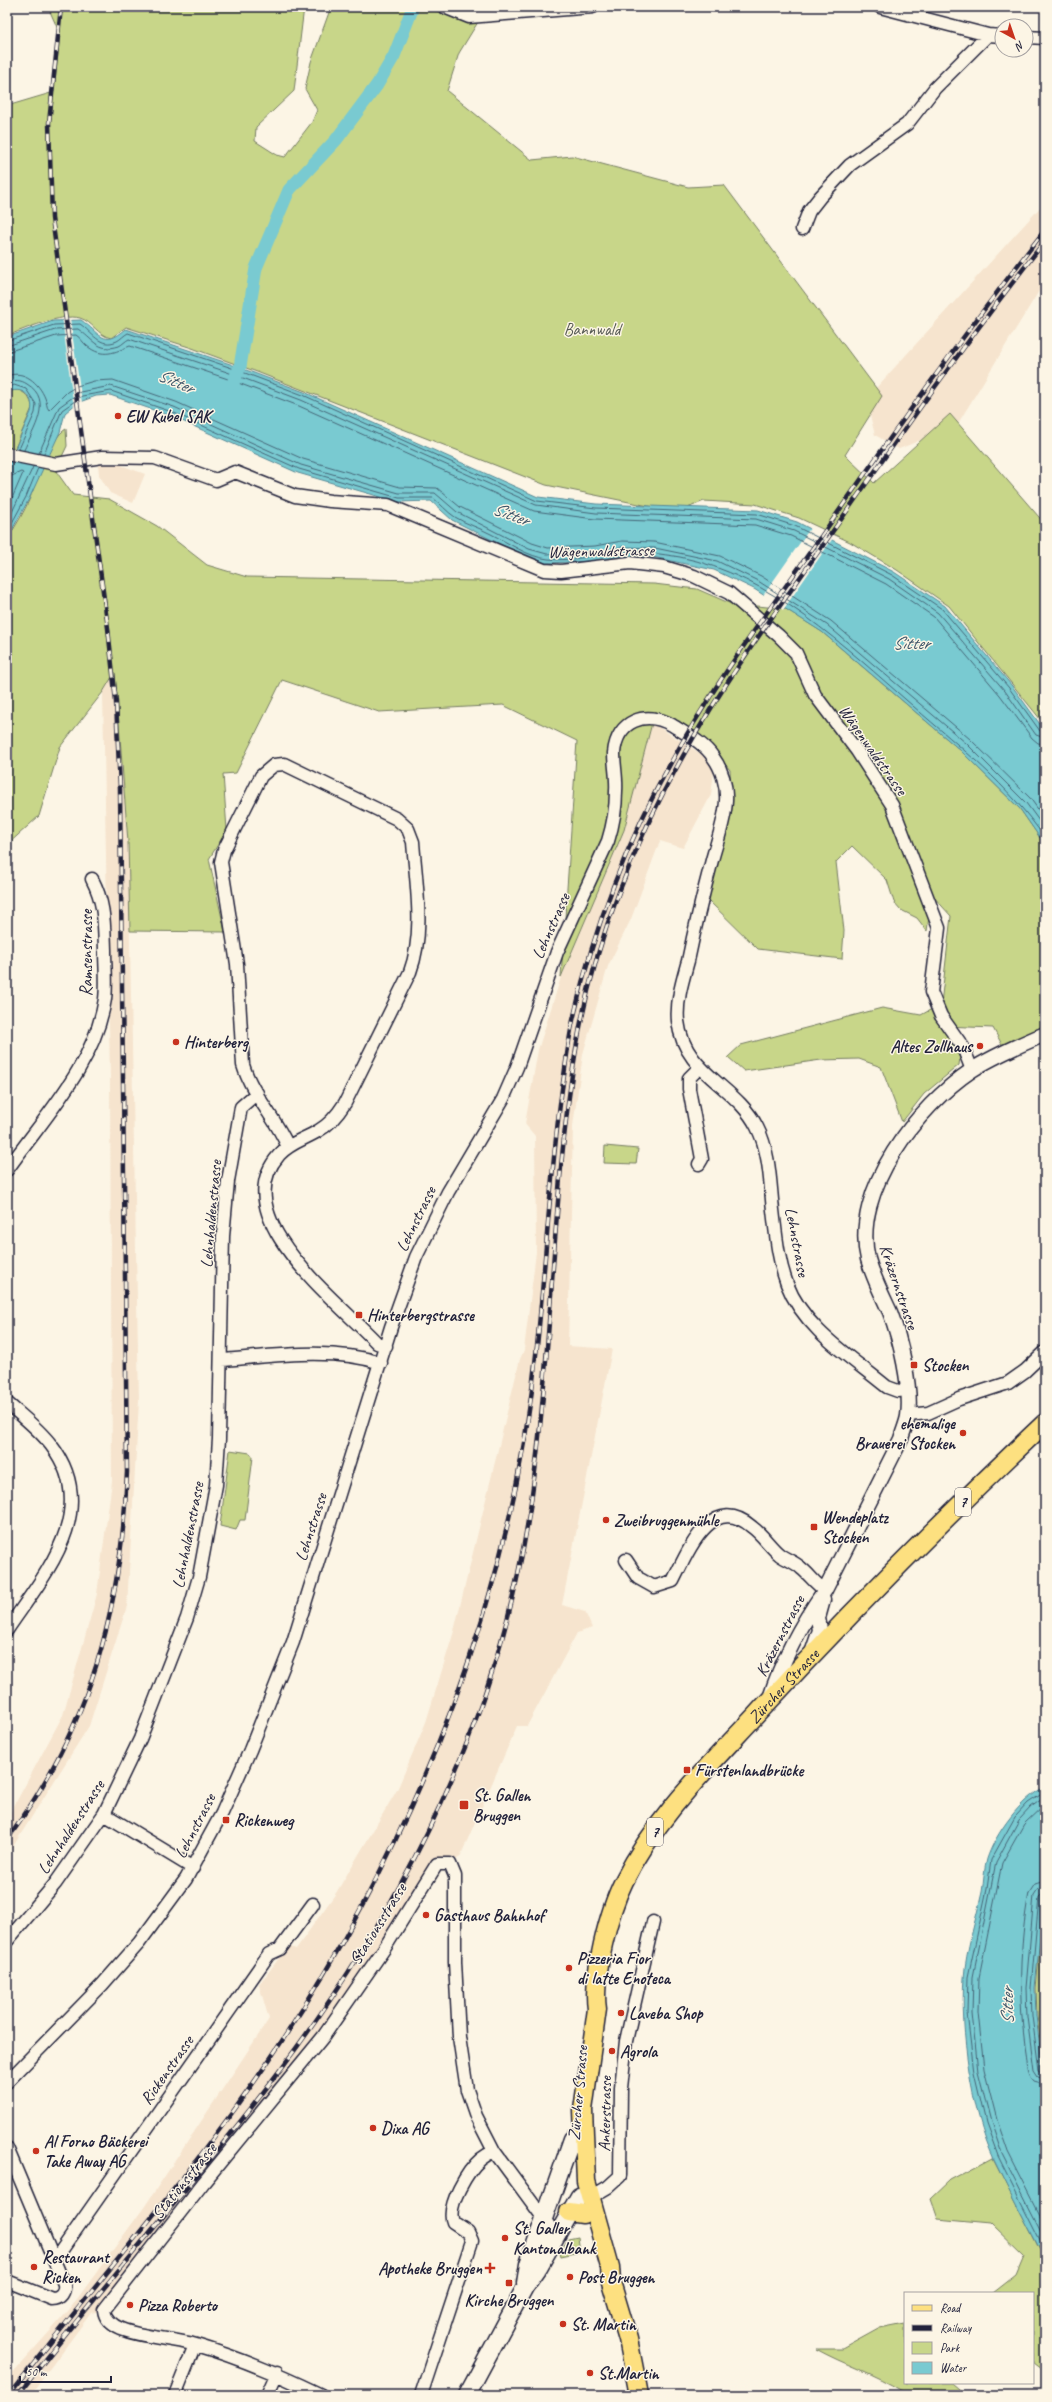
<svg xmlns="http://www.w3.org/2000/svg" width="1052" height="2402" font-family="Caveat,sans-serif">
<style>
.built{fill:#f6e4ce}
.green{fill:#c8d689;stroke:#757c62}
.water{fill:#79cad1;stroke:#568795}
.pier{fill:#fcf5e5}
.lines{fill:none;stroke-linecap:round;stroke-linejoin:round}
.shore{stroke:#456577;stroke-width:1}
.canal{stroke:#79cad1;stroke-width:13}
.minor-casing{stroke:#22223b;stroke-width:15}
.tertiary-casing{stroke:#22223b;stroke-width:17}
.secondary-casing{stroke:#22223b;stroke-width:19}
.primary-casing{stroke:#22223b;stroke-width:21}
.minor{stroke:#fcf5e5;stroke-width:12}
.tertiary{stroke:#fcf5e5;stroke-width:14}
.secondary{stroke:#fcf5e5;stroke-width:16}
.primary{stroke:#fde080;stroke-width:18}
.rail-casing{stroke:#22223b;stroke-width:4.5}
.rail{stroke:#fcf5e5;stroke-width:3;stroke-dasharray:9;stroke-linecap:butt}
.poi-dot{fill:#c8321e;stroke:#fcf5e5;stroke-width:1.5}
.labels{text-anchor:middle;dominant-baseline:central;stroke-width:3;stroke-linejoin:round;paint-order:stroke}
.shield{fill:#fcf5e5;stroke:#63616e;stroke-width:1}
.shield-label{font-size:16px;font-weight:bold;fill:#22223b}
.park-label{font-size:17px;fill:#545852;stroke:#fcf5e5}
.poi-label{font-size:17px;font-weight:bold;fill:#22223b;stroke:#fcf5e5;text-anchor:start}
.street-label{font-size:17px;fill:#22223b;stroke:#fcf5e5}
.water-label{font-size:18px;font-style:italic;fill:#3c5468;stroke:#fcf5e5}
</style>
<rect width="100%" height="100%" fill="#fcf5e5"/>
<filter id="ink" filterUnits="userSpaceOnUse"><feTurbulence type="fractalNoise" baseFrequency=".025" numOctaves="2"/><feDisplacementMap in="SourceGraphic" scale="8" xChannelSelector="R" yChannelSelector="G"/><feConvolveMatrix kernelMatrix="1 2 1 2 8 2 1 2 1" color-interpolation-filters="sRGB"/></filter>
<g filter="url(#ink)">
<path class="built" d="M 1045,202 L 1045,281 L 957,425 L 899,449 L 875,435 L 866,399 Z
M 110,461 L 145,474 L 133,503 L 110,493 L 99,475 L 98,462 Z
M 115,671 L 128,842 L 139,1401 L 127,1606 L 89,1726 L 7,1856 L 7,1819 L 63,1715 L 97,1594 L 112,1481 L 110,1077 L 103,692 Z
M 652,723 L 706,757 L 714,771 L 711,795 L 683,848 L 660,841 L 631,919 L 608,966 L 583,1054 L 573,1126 L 568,1346 L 612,1349 L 562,1605 L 585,1612 L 592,1628 L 577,1633 L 527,1726 L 517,1726 L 460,1857 L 450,1864 L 437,1864 L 384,1949 L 104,2310 L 91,2313 L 30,2395 L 7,2395 L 7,2379 L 69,2310 L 145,2206 L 269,2019 L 259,1985 L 288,1946 L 296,1949 L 336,1893 L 397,1790 L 426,1722 L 454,1631 L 520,1359 L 524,1350 L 536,1252 L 535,1136 L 525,1124 L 538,1050 L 561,977 L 624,830 Z"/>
<path class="green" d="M 48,7 L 304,7 L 294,91 L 256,127 L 255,141 L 277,155 L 285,157 L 312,122 L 317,110 L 305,89 L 311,62 L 331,7 L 421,7 L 478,22 L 459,53 L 447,91 L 532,160 L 572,156 L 688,187 L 724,185 L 882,396 L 845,455 L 874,483 L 950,414 L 1045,524 L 1045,725 L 949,606 L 897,570 L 850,542 L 799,518 L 755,504 L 704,501 L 678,512 L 546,485 L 257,372 L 192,348 L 126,327 L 111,338 C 97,335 93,322 80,318 C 62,313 24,329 7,336 L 7,106 L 54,92 L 60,34 Z
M 14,389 C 24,390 32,399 32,408 L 7,467 L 7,433 L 12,405 L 7,399 L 7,393 Z
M 66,429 L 67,446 L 57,467 L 58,474 L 73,495 L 109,499 L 157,526 L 207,565 L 247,577 L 654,584 L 697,589 L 729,603 L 786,609 L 822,632 L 851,657 L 960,750 L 1020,809 L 1045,845 L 1045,1034 L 1006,1052 L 993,1028 L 944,1026 L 960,1058 L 959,1065 L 924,1094 L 902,1122 L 881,1067 L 859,1059 L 821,1060 L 744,1071 L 728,1057 L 741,1045 L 882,1008 L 921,1015 L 941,1004 L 951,916 L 932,895 L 927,931 L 917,918 L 901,910 L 894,902 L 887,880 L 852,846 L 836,862 L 844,931 L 842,959 L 758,949 L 707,899 L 731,795 L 730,770 L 703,738 L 679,721 L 652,723 L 624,830 L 561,977 L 577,741 L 503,705 L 379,712 L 282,680 L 236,773 L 223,774 L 227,830 L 209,859 L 225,932 L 130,931 L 128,842 L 115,672 L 103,692 L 60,747 L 39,816 L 7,845 L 7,539 C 16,526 24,512 30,498 C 37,480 50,438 66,429 Z
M 605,1146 L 638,1149 L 636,1164 L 604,1163 Z
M 230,1450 L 250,1453 L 253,1457 L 245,1520 L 240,1520 L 236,1530 L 220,1526 Z
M 1045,1890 L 1045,2079 L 1037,2016 L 1036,1988 Z
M 993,2158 L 1045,2260 L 1045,2373 L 1033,2364 L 1033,2293 L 993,2293 L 1016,2275 L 1024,2256 L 991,2224 L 938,2219 L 931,2199 L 950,2181 Z
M 578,2237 L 580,2252 L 561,2256 L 560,2252 L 568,2239 Z
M 905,2323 L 905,2383 L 951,2383 L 965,2395 L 904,2395 L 902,2391 C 875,2374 845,2365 816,2349 L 842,2349 L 880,2328 Z"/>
<path class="water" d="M 81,320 C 100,333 103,349 126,329 L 230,364 L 304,392 L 538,497 L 596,504 L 758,510 L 797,522 L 894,572 L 945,606 L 1012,686 L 1045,731 L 1045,845 L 1020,809 L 960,750 L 822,632 L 754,589 L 714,570 L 653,557 L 622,556 L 596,561 L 546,563 L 526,557 L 452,520 L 431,501 L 398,502 L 298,473 L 171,416 L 110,395 L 96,396 L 77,403 L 65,413 L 60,432 L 29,499 L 7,539 L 7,467 L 31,412 C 35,396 21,385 7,393 L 7,337 L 53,321 Z
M 1045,1787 L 1045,1885 L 1035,1988 L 1036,2016 L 1045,2088 L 1045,2259 C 1028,2226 1010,2193 994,2159 C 971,2110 960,2031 964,1978 C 966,1949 976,1920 982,1892 C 984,1881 984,1869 987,1859 C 995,1834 1021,1798 1045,1787 Z"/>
<path class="pier" d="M 62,318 L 70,318 L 82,403 L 74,408 Z
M 811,527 L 833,538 L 783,610 L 762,597 Z"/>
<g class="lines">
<path class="shore" d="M 7,341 L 54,325 L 80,324 C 92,332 100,349 117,341 C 121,339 124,335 128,333 L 229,367 L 303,395 L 537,501 L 596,508 L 757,514 L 795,526 L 892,575 L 942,609 L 1009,688 L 1040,731 L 1045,733
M 7,346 L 55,330 L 78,329 C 93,339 98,353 119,346 C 123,344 125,341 129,339 L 227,372 L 301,400 L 536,505 L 596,513 L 756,519 L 794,531 L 889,579 L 938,613 L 1005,691 L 1036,735 L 1045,738
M 7,352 L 56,336 L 76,335 C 81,338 83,343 87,346 C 103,359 115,352 130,346 L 225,378 L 299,406 L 534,511 L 595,519 L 755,525 L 791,536 L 886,584 L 934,617 L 1000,695 L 1032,738 L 1038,743 L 1045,744
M 7,376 C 24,369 39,383 45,398 C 47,402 46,407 49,410 L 67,392 L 77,386 L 94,381 L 113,380 L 176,402 L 303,459 L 400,487 L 437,488 L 460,507 L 532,543 L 548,548 L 595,546 L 622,541 L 654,542 L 720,556 L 761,576 L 831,621 L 970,739 L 1030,798 L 1045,819
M 7,383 C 14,379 21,380 27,384 C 54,400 33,430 24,450
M 7,389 L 14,385 L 26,389 L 36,404 L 35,413 L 19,449
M 39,453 L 59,407 L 80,392 L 111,386 L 174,407 L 301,465 L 399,493 L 435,493 L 457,512 L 529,549 L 547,554 L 595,552 L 622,547 L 655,548 L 717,561 L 758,581 L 827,625 L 966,743 L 1026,803 L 1045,829
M 44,454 L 62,410 L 82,396 L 111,391 L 172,412 L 299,469 L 399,498 L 433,498 C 440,503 447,512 455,517 C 466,524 480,528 491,534 C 509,543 528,557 548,559 C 573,562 597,554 621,552 C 641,551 661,554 680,557 C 772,576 844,646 913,706 C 963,750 1006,782 1045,838
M 7,478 L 21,472 L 23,473 L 7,510
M 7,523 L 33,467
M 7,532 L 26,497 L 38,468
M 1045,1792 L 1028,1803 L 1015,1817 L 991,1860 L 987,1889 L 968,1977 L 967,2013 L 974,2072 L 986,2123 L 998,2156 L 1045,2250
M 1045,1797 L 1031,1807 L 1019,1820 L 996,1862 L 973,1977 L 972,2013 L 978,2071 L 991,2122 L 1002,2154 L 1045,2239
M 1045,1804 L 1024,1824 L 1002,1863 L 979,1978 L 978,2012 L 984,2069 L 997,2120 L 1008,2152 L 1045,2225
M 1045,1881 L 1035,1884 L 1029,1893 C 1019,1946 1018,2000 1026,2053 C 1028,2063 1026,2074 1034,2082 L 1045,2085
M 1045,1887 L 1038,1889 L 1034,1895 L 1026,1988 L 1027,2017 L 1034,2071 L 1038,2077 L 1045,2079
M 1045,1892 L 1039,1897 L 1031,1988 L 1032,2016 L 1039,2070 L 1045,2074"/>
<path class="canal" d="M 233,383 L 240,367 L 256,268 L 289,190 L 336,140 L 377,85 L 394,56 L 413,7"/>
<g class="minor-casing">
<path id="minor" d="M 444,7 L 469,17 L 593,7
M 880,7 L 988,35 L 1002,36
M 1026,37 L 1045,38
M 802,229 L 809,211 L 820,197 L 850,165 L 907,124 L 935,88 L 988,35
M 7,454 L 56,464 L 102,457 L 155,458 L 216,480 L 235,472 L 295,496 L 330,501 L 388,505 L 544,570 L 561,571 L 630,563 L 664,567 L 694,576 L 729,593 L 779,636 L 796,653 L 815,695 L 857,751 L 892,805 L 939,928 L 931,992 L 941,1016 L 963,1047 L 972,1070
M 699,1068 L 689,1078 L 689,1089 L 702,1159 L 699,1164
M 288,1147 C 276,1118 252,1095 243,1065 L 237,964 L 221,862 L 224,850 L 261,776 L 274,765 L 284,764 L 397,819 L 408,829 L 413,842 C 416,884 425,932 410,972 L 345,1103 C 338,1114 329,1125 318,1131 C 305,1139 289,1143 279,1155 C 224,1217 339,1302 377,1343 L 386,1346
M 7,1170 C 44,1117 95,1065 105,999 C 107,983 105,966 105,950 C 104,923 105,904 92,879
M 222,1360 C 273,1356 331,1347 381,1363
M 7,1403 C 22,1416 39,1429 51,1445 C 102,1511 44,1575 7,1630
M 908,1415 L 928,1413 L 959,1399 L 1008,1383 L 1025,1371 L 1045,1352
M 626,1560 L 638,1578 L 654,1587 L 673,1581 C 688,1552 711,1492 752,1527 C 763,1535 770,1547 780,1555 C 787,1560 795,1562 801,1568 C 810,1575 815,1584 825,1590
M 104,1814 L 193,1868
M 7,1941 L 55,1884 L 104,1814 L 140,1739 L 187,1618 L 199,1577 L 216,1485 L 219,1439 L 223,1236 L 228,1181 L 241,1107 L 257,1093
M 7,2082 L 102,1985 L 139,1943 L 186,1879 L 222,1813 L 250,1750 L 293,1642 L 391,1327 L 416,1257 L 448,1192 L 503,1099 L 517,1067 L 557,952 L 608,841 C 613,825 616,808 616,791 C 617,778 614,766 614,753 C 617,720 646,710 672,725 C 686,734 704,743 713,757 C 722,769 727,786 726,801 C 725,821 717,841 712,860 C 703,894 695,927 688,961 C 683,979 676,1001 678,1021 C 684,1074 736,1085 757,1127 C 770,1152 770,1183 773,1210 C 776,1235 778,1260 787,1284 C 804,1329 851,1357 887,1387 L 898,1391 L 907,1390
M 7,2148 L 64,2284 C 65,2292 61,2299 52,2299 L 7,2281
M 591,2197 L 608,2187 L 620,2176 L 621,2088 L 626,2041 L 653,1922
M 54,2261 L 269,1954 L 280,1949 L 313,1904
M 175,2395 L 195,2345
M 267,2395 L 277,2373
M 321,2395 C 280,2375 240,2358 196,2345 C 172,2338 144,2338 121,2329 C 112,2325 105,2320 104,2310 L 204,2182 L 323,2037 L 384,1949 L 437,1864 L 450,1864 L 455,1876 L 455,1962 L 459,2037 L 467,2090 L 476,2116 L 494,2151 L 550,2227 L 540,2254
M 421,2395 L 472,2241 L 468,2232 L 453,2222 C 446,2206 468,2170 481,2159 C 485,2156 490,2153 494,2151"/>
</g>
<g class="tertiary-casing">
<path id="tertiary" d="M 812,1653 L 820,1630 L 818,1618 L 823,1600
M 770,1698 C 782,1660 802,1623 825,1590 L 901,1439 C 903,1431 907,1423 908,1416 C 912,1388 900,1338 890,1312 C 882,1295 873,1277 868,1259 C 851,1191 918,1106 972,1070 C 995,1055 1020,1045 1045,1034"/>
</g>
<g class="secondary-casing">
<path id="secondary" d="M 525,2283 L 528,2264 L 572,2139
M 467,2395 L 525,2287 L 539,2267 L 579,2196"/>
</g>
<g class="primary-casing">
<g id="primary">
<path d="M 569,2212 L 583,2214"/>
<path id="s1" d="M 639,2395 L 628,2339 L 611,2282 L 610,2267 L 586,2181 L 583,2110 L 597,2009 C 592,1976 609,1911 624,1881 C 656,1817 709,1766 756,1715 C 849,1614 945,1517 1045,1423"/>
</g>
</g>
<use href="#minor" class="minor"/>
<use href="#tertiary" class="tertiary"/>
<use href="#secondary" class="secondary"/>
<use href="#primary" class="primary"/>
<g class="rail-casing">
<path id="rail" d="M 7,1840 C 91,1724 121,1613 127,1472 L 120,789 L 116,702 L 108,628 L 52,218 L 49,123 L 61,7
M 9,2395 C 74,2311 144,2230 208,2145 C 310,2012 394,1862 453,1705 C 496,1590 525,1469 537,1346 C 546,1260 550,1174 562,1089 C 566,1065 568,1040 574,1016 C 599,904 646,797 708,700 C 745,641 787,585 827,528 C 897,427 969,327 1045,230
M 18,2395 C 120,2262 236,2139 330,2000 C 385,1919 432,1831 468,1740 C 501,1656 523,1568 534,1479 C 554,1329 552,1176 580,1027 C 602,915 650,807 710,710 C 746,651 788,595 828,538 C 898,438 969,337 1045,241"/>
</g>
<use href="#rail" class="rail"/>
</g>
</g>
<g class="poi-dot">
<circle cx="118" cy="416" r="4"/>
<circle cx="176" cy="1042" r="4"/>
<circle cx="980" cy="1046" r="4"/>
<rect x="355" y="1311" width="8" height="8" rx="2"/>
<rect x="910" y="1361" width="8" height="8" rx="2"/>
<circle cx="963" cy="1433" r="4"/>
<circle cx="606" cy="1520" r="4"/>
<rect x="810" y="1523" width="8" height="8" rx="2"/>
<rect x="683" y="1766" width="8" height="8" rx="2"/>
<rect x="459" y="1800" width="10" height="10" rx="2"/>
<rect x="222" y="1816" width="8" height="8" rx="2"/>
<circle cx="426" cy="1915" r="4"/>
<circle cx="569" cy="1968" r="4"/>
<circle cx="621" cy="2013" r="4"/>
<circle cx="612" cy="2051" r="4"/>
<circle cx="373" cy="2128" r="4"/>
<circle cx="36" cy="2151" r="4"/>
<circle cx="505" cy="2238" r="4"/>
<circle cx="34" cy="2267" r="4"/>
<path d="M488 2262h4v4h4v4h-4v4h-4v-4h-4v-4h4z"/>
<circle cx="570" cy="2277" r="4"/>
<rect x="505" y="2279" width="8" height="8" rx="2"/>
<circle cx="130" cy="2305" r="4"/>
<circle cx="563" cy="2324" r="4"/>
<circle cx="590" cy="2373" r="4"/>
</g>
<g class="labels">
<g class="shield">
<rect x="955" y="1488" width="16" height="28" rx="3"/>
<rect x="647" y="1818" width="16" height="28" rx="3"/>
</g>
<g class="shield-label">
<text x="963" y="1502">7</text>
<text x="655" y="1832">7</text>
</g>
<g class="park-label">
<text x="592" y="329">Bannwald</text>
</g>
<g class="poi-label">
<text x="126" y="416">EW Kubel SAK</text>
<text x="184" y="1042">Hinterberg</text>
<text x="972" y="1046" text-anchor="end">Altes Zollhaus</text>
<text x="367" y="1315">Hinterbergstrasse</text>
<text x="922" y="1365">Stocken</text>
<text x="955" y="1423" text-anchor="end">ehemalige<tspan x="955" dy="20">Brauerei Stocken</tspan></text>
<text x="822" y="1517">Wendeplatz<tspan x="822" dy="20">Stocken</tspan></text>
<text x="614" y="1520">Zweibruggenmühle</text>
<text x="695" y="1770">Fürstenlandbrücke</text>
<text x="473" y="1795">St. Gallen<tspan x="473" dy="20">Bruggen</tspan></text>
<text x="234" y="1820">Rickenweg</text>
<text x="434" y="1915">Gasthaus Bahnhof</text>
<text x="577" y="1958">Pizzeria Fior<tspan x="577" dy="20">di latte Enoteca</tspan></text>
<text x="629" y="2013">Laveba Shop</text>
<text x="620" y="2051">Agrola</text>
<text x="381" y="2128">Dixa AG</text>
<text x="44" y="2141">Al Forno Bäckerei<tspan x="44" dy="20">Take Away AG</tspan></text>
<text x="513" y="2228">St. Galler<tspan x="513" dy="20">Kantonalbank</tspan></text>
<text x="42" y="2257">Restaurant<tspan x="42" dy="20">Ricken</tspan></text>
<text x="482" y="2268" text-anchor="end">Apotheke Bruggen</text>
<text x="578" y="2277">Post Bruggen</text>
<text x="509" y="2300" text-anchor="middle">Kirche Bruggen</text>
<text x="138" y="2305">Pizza Roberto</text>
<text x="571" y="2324">St. Martin</text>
<text x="598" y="2373">St.Martin</text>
</g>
<g class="street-label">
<text transform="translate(601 551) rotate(-1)">Wägenwaldstrasse</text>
<text transform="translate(873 750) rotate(55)">Wägenwaldstrasse</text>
<text transform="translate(551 926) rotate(-66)">Lehnstrasse</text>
<text transform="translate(86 953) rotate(-90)">Ramsenstrasse</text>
<text transform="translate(211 1214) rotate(-85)">Lehnhaldenstrasse</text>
<text transform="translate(416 1219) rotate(-64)">Lehnstrasse</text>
<text transform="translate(797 1242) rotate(79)">Lehnstrasse</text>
<text transform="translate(899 1287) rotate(71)">Kräzernstrasse</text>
<text transform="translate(311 1527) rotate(-72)">Lehnstrasse</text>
<text transform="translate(188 1535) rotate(-79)">Lehnhaldenstrasse</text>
<text transform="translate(780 1636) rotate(-63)">Kräzernstrasse</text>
<text stroke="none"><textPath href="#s1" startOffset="779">Zürcher Strasse</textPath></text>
<text transform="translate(195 1826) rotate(-63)">Lehnstrasse</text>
<text transform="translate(71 1827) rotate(-57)">Lehnhaldenstrasse</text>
<text transform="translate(378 1924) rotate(-58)">Stationsstrasse</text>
<text transform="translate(167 2070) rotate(-55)">Rickenstrasse</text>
<text transform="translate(578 2093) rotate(-85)">Zürcher Strasse</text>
<text transform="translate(605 2114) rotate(-89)">Ankerstrasse</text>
<text transform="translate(184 2181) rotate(-51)">Stationsstrasse</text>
</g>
<g class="water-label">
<text transform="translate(176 381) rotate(23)">Sitter</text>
<text transform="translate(511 514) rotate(20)">Sitter</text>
<text x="911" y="643">Sitter</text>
<text transform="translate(1007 2006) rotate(-91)">Sitter</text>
</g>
</g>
<rect width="1052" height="2402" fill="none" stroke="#fcf5e5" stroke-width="24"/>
<rect x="12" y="12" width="1028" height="2378" fill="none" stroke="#22223b" stroke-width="1.5" filter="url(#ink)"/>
<rect x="904" y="2292" width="130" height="92" fill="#fcf5e5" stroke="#a5a1a1"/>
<rect x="912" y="2305" width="20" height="6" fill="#fde080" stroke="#a5a1a1"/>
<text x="940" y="2312" font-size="12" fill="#22223b">Road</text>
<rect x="912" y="2325" width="20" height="6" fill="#22223b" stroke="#a5a1a1"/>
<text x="940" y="2332" font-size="12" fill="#22223b">Railway</text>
<rect x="912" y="2342" width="20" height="12" fill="#c8d689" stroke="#a5a1a1"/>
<text x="940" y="2352" font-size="12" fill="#22223b">Park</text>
<rect x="912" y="2362" width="20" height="12" fill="#79cad1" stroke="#a5a1a1"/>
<text x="940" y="2372" font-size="12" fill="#22223b">Water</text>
<g transform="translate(1014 38) rotate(140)"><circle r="19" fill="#fcf5e5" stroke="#a5a1a1"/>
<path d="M0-3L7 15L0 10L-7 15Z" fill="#c8321e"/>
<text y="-6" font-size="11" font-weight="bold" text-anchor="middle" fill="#22223b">N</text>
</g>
<path d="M20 2376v6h91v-6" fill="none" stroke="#22223b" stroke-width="2"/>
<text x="26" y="2376" font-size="12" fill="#22223b" stroke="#fcf5e5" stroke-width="3" paint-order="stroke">50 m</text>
</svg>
